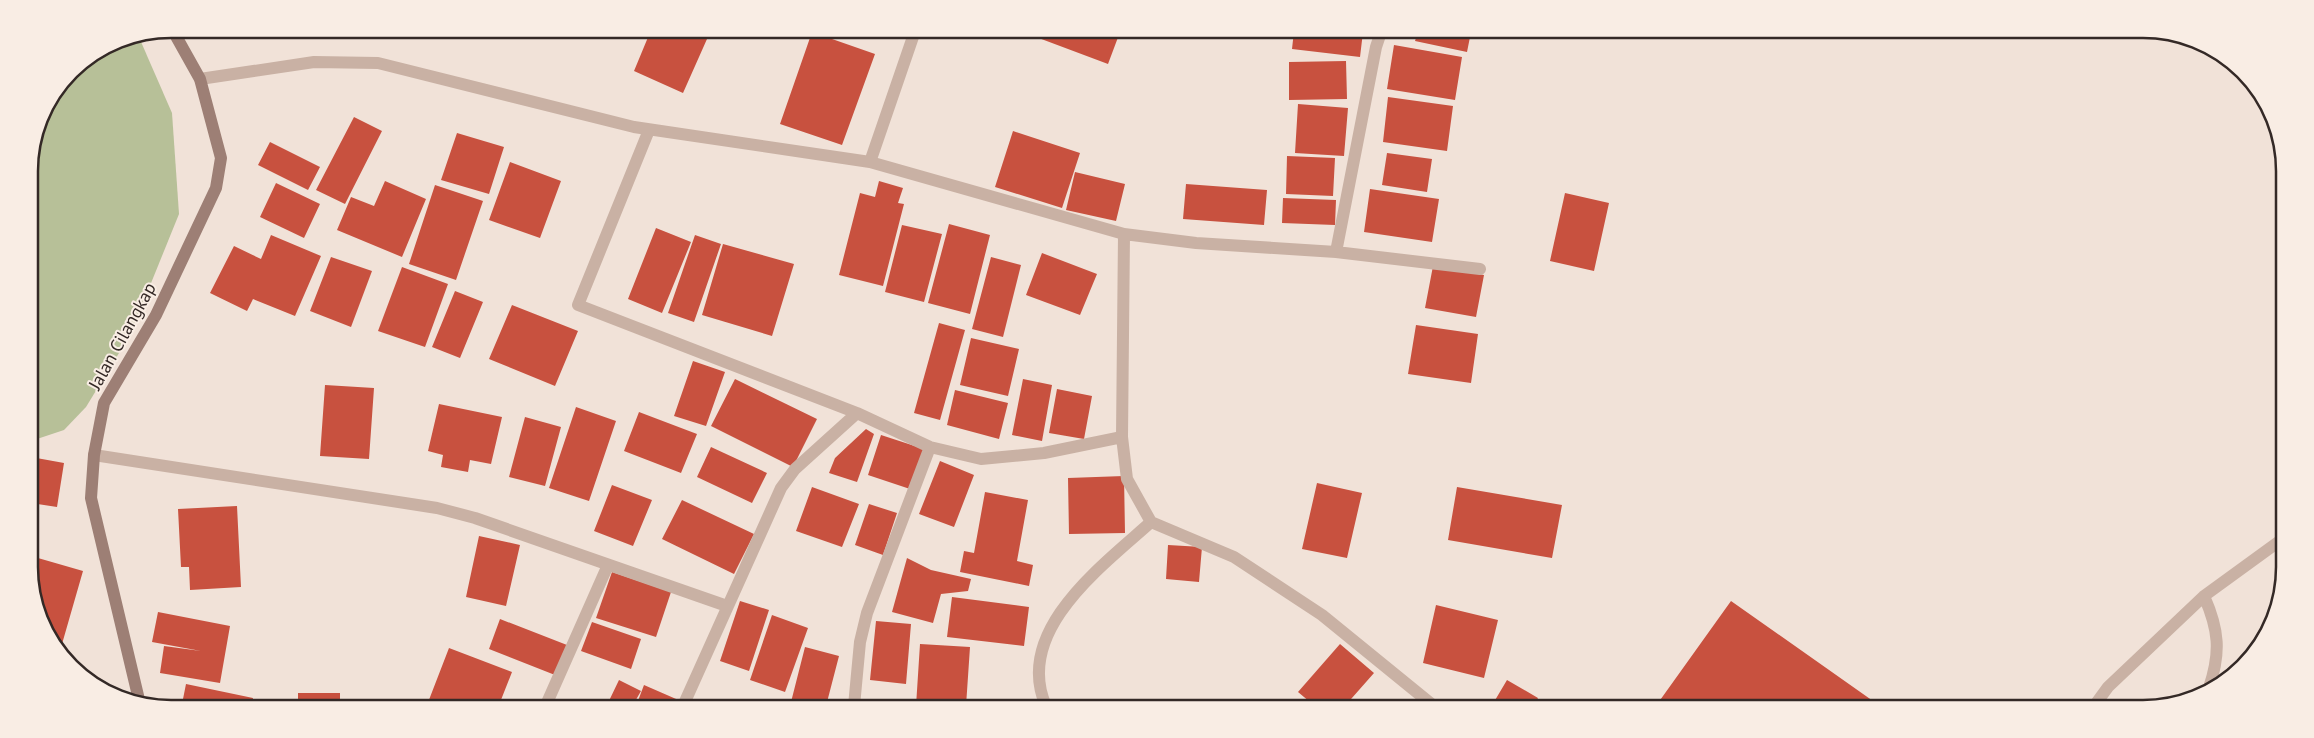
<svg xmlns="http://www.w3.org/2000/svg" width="2314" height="738" font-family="'PT Sans',sans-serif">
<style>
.green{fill:#b7c098}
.building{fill:#c8513f}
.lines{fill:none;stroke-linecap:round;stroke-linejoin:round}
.street{stroke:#c9b1a4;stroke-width:12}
.secondary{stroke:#9d7f75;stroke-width:12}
.labels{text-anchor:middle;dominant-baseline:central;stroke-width:4;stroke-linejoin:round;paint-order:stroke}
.street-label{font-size:18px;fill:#342926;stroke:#f9ede4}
.rim{fill:none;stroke:#342926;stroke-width:2.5}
</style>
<rect width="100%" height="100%" fill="#f1e2d8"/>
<path class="green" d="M 138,35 L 172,113 L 179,214 L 130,335 L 86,407 L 64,430 L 31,441 L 29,161 L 40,116 L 70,70 L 116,39 Z"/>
<path class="building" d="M 651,30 L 711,30 L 683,93 L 634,71 Z
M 1038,31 L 1118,31 L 1120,32 L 1108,64 L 1036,37 Z
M 1294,31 L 1363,32 L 1360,57 L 1292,49 Z
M 812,32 L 875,54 L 842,145 L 780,124 Z
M 1418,32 L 1471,32 L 1467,52 L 1415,41 Z
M 1394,45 L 1462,57 L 1455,100 L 1387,89 Z
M 1346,61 L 1347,99 L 1289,100 L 1289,62 Z
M 1388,97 L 1453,106 L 1447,151 L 1383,142 Z
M 1298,104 L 1348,108 L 1344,156 L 1295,153 Z
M 354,117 L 382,131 L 345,204 L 316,190 Z
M 1013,131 L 1080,153 L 1062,208 L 995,187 Z
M 457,133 L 504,147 L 489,194 L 441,180 Z
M 270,142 L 320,167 L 308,190 L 258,165 Z
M 1387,153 L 1432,159 L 1427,192 L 1382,185 Z
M 1287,156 L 1335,158 L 1333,196 L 1286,194 Z
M 510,162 L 561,181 L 540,238 L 489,220 Z
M 1075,172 L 1125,184 L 1116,221 L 1066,210 Z
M 385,181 L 426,199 L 402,257 L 337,230 L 351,197 L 374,206 Z
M 879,181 L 903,188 L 898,203 L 904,204 L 883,286 L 839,275 L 860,193 L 875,197 Z
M 276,183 L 320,204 L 304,238 L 260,217 Z
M 1186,184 L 1267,190 L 1264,225 L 1183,219 Z
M 435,185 L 483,201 L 456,280 L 409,264 Z
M 1370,189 L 1439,199 L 1432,242 L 1364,232 Z
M 1565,193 L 1609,203 L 1594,271 L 1550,261 Z
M 1283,198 L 1336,200 L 1335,225 L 1282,223 Z
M 949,224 L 990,235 L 970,314 L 928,303 Z
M 902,225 L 942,234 L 924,302 L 885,292 Z
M 656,228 L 691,242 L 662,313 L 628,299 Z
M 271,235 L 321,256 L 295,316 L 253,299 L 247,311 L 210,293 L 234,246 L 261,259 Z
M 695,235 L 721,244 L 694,322 L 668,313 Z
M 723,244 L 794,264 L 772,336 L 702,315 Z
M 1042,253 L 1097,274 L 1080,315 L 1026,295 Z
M 331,257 L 372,271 L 351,327 L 310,311 Z
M 991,257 L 1021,265 L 1003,337 L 972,329 Z
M 1433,266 L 1484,275 L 1476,317 L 1425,308 Z
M 402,267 L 448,284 L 425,347 L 378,331 Z
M 455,291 L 483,302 L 460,358 L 432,347 Z
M 512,305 L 578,331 L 555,386 L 489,359 Z
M 939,323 L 965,330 L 940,420 L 914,413 Z
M 1416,325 L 1478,334 L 1471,383 L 1408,374 Z
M 971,338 L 1019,349 L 1008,396 L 960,385 Z
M 693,361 L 725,372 L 706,426 L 674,416 Z
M 735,379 L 817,419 L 793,467 L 711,426 Z
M 1023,379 L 1052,385 L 1042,441 L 1012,435 Z
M 325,385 L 374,388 L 369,459 L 320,456 Z
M 1057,389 L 1092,396 L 1084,439 L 1049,433 Z
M 955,390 L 1008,403 L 999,439 L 947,425 Z
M 439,404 L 502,417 L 491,464 L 470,460 L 468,472 L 441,467 L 443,455 L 428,451 Z
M 576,407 L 616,421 L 589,501 L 549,488 Z
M 639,412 L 697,434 L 681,473 L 624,451 Z
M 525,417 L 561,427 L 545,486 L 509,477 Z
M 866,429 L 874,434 L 857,482 L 829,473 L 835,458 Z
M 881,435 L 924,449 L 910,489 L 868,475 Z
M 711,447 L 767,473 L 752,503 L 697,477 Z
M 31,457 L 64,463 L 57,507 L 31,503 Z
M 940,461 L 974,475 L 954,527 L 919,514 Z
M 1124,476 L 1125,533 L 1069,534 L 1068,478 Z
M 1317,483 L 1362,493 L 1347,558 L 1302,549 Z
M 612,485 L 652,500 L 633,546 L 594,531 Z
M 812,487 L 859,504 L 842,547 L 796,531 Z
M 1457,487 L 1562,505 L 1552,558 L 1448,540 Z
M 985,492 L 1028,500 L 1017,561 L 1033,565 L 1029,586 L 960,572 L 964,551 L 974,553 Z
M 682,500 L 754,534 L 734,574 L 662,539 Z
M 869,504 L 897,513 L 883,555 L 855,545 Z
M 237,506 L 241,587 L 190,590 L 189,567 L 181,567 L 178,509 Z
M 479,536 L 520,545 L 506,606 L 466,597 Z
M 1168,545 L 1202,547 L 1199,582 L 1166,579 Z
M 31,556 L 83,571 L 62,644 L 54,641 L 31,595 Z
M 907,558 L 931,570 L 971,579 L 968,591 L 941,594 L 933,623 L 892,612 Z
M 612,572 L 671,592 L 656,637 L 596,618 Z
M 952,597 L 1029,607 L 1024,646 L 947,637 Z
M 740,601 L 769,610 L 749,671 L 720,661 Z
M 1731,601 L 1873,701 L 1868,708 L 1664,708 L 1658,703 Z
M 1436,605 L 1498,620 L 1484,678 L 1423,663 Z
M 158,612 L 230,626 L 220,683 L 160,673 L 164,646 L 201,651 L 152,642 Z
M 772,615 L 808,628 L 785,692 L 750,680 Z
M 500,619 L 567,645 L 555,675 L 489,649 Z
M 876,621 L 911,624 L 906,684 L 870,680 Z
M 592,622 L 641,639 L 631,669 L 581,651 Z
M 920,644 L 970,647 L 966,706 L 916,706 Z
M 1340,644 L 1374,673 L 1344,707 L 1316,707 L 1298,692 Z
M 805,647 L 839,656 L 826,706 L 790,706 Z
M 449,648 L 512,672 L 499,705 L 427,705 Z
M 619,680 L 641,691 L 633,705 L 607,705 Z
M 1507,680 L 1538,698 L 1533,708 L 1491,707 Z
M 186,684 L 253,698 L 252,705 L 182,704 Z
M 644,685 L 683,702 L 681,706 L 636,706 Z
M 298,693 L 340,693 L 340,705 L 298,705 Z"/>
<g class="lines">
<path class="street" d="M 200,79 L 314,62 L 378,63 L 634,127 L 870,162 L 1124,234 L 1122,437 L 1127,479 L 1151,522 L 1234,557 L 1322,615 L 1435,707
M 649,130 L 578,305 L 857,413 L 930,447 L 981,459 L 1044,453 L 1122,437
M 870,162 L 915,31
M 1124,234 L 1196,243 L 1336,252 L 1480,269
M 1336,252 L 1376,47 L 1381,32
M 94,455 L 437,508 L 475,518 L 727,606
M 2204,596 C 2219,630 2221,652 2209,688
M 546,705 L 608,565
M 683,706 L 781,488 L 795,469 L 857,413
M 854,706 L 860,642 L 867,613 L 930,447
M 1046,706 C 1013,631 1102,566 1151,522
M 2092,709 L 2108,687 L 2204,596 L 2281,540"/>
<path class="secondary" d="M 140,704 L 91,498 L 94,455 L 104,403 L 156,315 L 216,188 L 221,158 L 200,79 L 172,29"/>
</g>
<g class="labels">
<g class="street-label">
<text transform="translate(122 336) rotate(-61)">Jalan Cilangkap</text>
</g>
</g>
<path d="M0 0H2314V738H0ZM171 38H2143A133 133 0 0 1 2276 171V567A133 133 0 0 1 2143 700H171A133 133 0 0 1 38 567V171A133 133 0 0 1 171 38Z" fill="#f9ede4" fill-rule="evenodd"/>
<path class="rim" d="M171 38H2143A133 133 0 0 1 2276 171V567A133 133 0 0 1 2143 700H171A133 133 0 0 1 38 567V171A133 133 0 0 1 171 38Z"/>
</svg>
